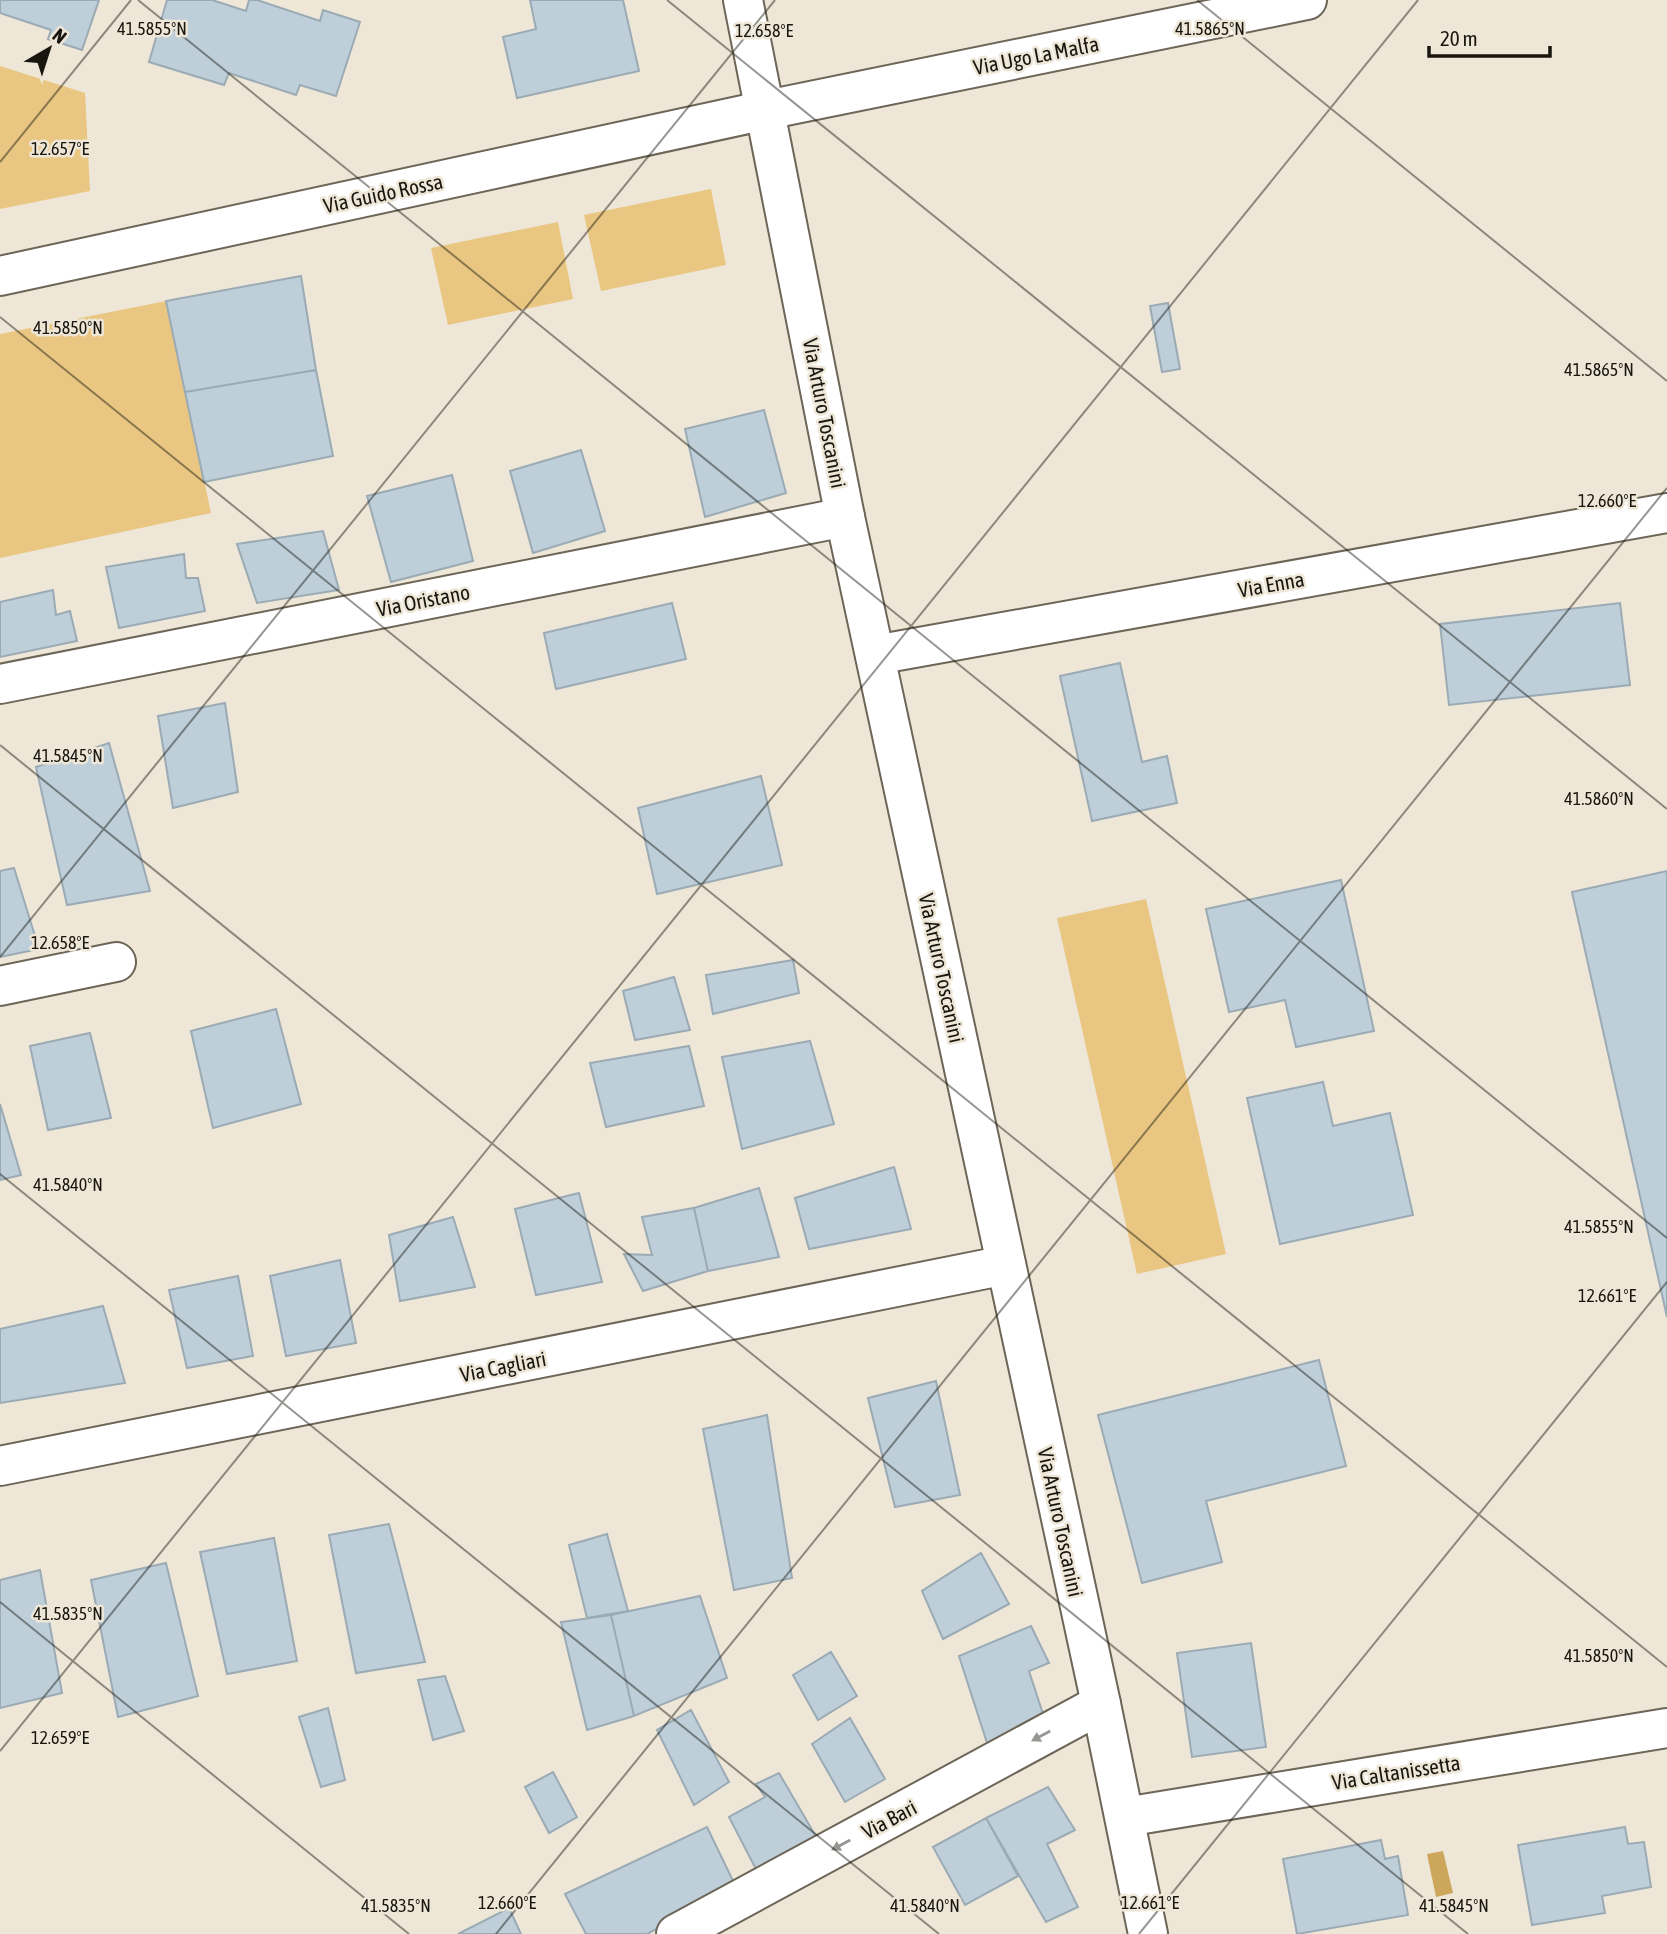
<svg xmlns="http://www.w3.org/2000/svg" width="1667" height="1934" font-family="'Asap Condensed',sans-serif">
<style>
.green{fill:#e9c682}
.water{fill:#cca65b}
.building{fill:#becfd9;stroke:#9babb5;stroke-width:2}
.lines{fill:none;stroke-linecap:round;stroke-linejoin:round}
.street-casing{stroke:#6d6658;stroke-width:42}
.secondary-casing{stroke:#6d6658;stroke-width:42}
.street{stroke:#fff;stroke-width:38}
.secondary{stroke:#fff;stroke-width:38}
.oneway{fill:#989693}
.ticks{fill:none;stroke:#191610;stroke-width:2;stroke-opacity:0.45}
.labels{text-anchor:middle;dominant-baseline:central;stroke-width:5;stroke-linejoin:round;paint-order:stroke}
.street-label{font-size:21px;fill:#191610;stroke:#eee6d6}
.ticks-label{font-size:18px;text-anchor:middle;fill:#191610;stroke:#eee6d6;stroke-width:5;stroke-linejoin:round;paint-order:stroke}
</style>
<rect width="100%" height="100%" fill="#eee6d6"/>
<path class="green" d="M 0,66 L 85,93 L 90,191 L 0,209 Z
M 711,189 L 726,265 L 601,291 L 584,215 Z
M 558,222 L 573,299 L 448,325 L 431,248 Z
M 166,301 L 211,513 L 0,558 L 0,334 Z
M 1146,899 L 1226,1254 L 1137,1274 L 1057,918 Z"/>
<path class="water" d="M 1443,1851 L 1453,1893 L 1436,1897 L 1427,1854 Z"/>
<path class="building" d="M 0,0 L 99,0 L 82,50 L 48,39 L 51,30 L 0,13 Z
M 167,0 L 212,0 L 246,11 L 249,0 L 257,0 L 320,21 L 323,10 L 360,22 L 336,96 L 300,85 L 296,95 L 229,73 L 224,85 L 149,62 Z
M 530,0 L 623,0 L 639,71 L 517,98 L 503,37 L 536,29 Z
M 301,276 L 316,370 L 185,392 L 166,301 Z
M 1168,303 L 1180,369 L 1162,372 L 1150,306 Z
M 316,370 L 333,456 L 204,482 L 185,392 Z
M 764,410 L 786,493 L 705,517 L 685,429 Z
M 581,450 L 605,531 L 533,553 L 510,471 Z
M 452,475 L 473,561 L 391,582 L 367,496 Z
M 323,531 L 339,590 L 257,603 L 237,544 Z
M 184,554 L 186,578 L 198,578 L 205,611 L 119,628 L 106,567 Z
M 53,590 L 56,615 L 70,611 L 77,641 L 0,657 L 0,602 Z
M 672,603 L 686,659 L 556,689 L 544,633 Z
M 1620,603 L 1630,685 L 1449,705 L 1440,624 Z
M 1120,663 L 1142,762 L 1167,756 L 1177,803 L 1092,821 L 1060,676 Z
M 225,703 L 238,792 L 173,808 L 158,716 Z
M 109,743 L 150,891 L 67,905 L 36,767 Z
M 761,776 L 782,865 L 657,894 L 638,808 Z
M 14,868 L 39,949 L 0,957 L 0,871 Z
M 1667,871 L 1667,1317 L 1572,892 Z
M 1341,880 L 1374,1031 L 1296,1047 L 1285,1000 L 1229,1012 L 1206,909 Z
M 793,960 L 799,993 L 713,1014 L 706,975 Z
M 674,977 L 690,1030 L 635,1040 L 623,991 Z
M 276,1009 L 301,1104 L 213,1128 L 191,1031 Z
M 90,1033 L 111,1118 L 48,1130 L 30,1046 Z
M 810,1041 L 834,1124 L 742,1149 L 722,1057 Z
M 689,1046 L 704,1106 L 606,1127 L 590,1063 Z
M 1323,1082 L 1333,1126 L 1390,1113 L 1413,1215 L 1280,1244 L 1247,1098 Z
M 0,1104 L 21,1175 L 0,1180 Z
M 894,1167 L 911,1229 L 809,1249 L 795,1198 Z
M 759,1188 L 779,1257 L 708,1271 L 694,1208 Z
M 579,1193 L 602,1282 L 536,1295 L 515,1209 Z
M 694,1208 L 708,1271 L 643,1291 L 624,1254 L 652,1255 L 642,1217 Z
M 453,1217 L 475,1287 L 400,1301 L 389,1235 Z
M 340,1260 L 356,1343 L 286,1356 L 270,1276 Z
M 238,1276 L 253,1356 L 187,1368 L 169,1290 Z
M 103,1306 L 125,1383 L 0,1403 L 0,1329 Z
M 1319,1360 L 1346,1466 L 1206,1501 L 1222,1562 L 1142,1583 L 1098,1415 Z
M 936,1381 L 960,1495 L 895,1507 L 868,1398 Z
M 767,1415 L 792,1578 L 734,1590 L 703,1429 Z
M 389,1524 L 425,1662 L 356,1673 L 329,1535 Z
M 607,1534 L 628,1611 L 587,1618 L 569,1545 Z
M 274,1538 L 297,1661 L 227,1674 L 200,1552 Z
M 981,1553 L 1009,1604 L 943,1639 L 922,1591 Z
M 166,1563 L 198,1696 L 118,1717 L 91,1580 Z
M 40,1570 L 62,1693 L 0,1708 L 0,1580 Z
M 700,1596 L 727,1678 L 634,1716 L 611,1615 Z
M 611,1615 L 634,1716 L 587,1730 L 561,1622 Z
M 1031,1626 L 1049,1663 L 1029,1671 L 1045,1720 L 989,1749 L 959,1656 Z
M 1251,1643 L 1266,1747 L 1192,1757 L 1177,1653 Z
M 831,1652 L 857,1696 L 818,1720 L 793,1675 Z
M 445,1676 L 464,1731 L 433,1740 L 418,1680 Z
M 328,1708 L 345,1780 L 321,1787 L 299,1717 Z
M 691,1710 L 729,1782 L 694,1805 L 657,1730 Z
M 850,1718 L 885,1779 L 845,1802 L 812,1744 Z
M 553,1772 L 577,1817 L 549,1833 L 525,1787 Z
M 779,1773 L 818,1840 L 759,1875 L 729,1817 L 765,1797 L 756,1784 Z
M 1048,1787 L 1075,1830 L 1047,1844 L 1078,1907 L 1046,1922 L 986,1818 Z
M 986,1818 L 1018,1876 L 965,1905 L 933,1847 Z
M 707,1827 L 736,1887 L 647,1934 L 586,1934 L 565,1894 Z
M 1625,1827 L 1628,1844 L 1644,1842 L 1651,1887 L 1602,1896 L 1605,1913 L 1532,1925 L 1518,1845 Z
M 1381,1840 L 1385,1859 L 1398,1856 L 1408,1915 L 1297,1934 L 1283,1859 Z
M 509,1908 L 521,1934 L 458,1934 Z"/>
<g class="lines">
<g class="street-casing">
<path id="street" d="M 0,276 L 766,110 L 1307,0
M 875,655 L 1667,513
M 0,684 L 845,517
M 0,986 L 116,962
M 0,1466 L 1006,1265
M 1125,1817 L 1667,1728
M 676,1934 L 1101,1704"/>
</g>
<g class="secondary-casing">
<path id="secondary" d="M 743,0 L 845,517 L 1101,1704 L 1148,1934"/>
</g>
<use href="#street" class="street"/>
<use href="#secondary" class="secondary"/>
</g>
<defs><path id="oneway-solid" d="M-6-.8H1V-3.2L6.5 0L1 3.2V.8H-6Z" transform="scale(1.75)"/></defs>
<g class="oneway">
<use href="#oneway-solid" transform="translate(1041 1736) rotate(152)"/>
<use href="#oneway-solid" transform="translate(841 1845) rotate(152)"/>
</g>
<path class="ticks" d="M 138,0 L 1667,1238M 667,0 L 1667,809M 1197,0 L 1667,381M 0,162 L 131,0M 0,317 L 1667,1667M 0,745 L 1468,1934M 0,957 L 775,0M 0,1174 L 939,1934M 0,1602 L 409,1934M 0,1751 L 1418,0M 496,1934 L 1667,488M 1139,1934 L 1667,1282"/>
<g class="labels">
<g class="street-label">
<text transform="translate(1036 55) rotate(-11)">Via Ugo La Malfa</text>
<text transform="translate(383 193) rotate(-12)">Via Guido Rossa</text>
<text transform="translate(825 413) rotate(79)">Via Arturo Toscanini</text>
<text transform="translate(1271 584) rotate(-10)">Via Enna</text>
<text transform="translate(423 600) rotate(-11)">Via Oristano</text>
<text transform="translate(942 968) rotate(78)">Via Arturo Toscanini</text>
<text transform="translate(503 1366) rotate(-11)">Via Cagliari</text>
<text transform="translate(1061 1522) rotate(78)">Via Arturo Toscanini</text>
<text transform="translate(1396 1772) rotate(-9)">Via Caltanissetta</text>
<text transform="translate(889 1819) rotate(-28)">Via Bari</text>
</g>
</g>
<g class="ticks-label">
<text x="152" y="35">41.5855°N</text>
<text x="1210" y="35">41.5865°N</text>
<text x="764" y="37">12.658°E</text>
<text x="60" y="155">12.657°E</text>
<text x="68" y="334">41.5850°N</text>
<text x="1599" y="376">41.5865°N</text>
<text x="1607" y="507">12.660°E</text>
<text x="68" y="762">41.5845°N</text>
<text x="1599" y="805">41.5860°N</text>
<text x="60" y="949">12.658°E</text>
<text x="68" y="1191">41.5840°N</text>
<text x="1599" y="1233">41.5855°N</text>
<text x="1607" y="1302">12.661°E</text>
<text x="68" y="1620">41.5835°N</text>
<text x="1599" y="1662">41.5850°N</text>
<text x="60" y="1744">12.659°E</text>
<text x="507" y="1909">12.660°E</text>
<text x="1150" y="1909">12.661°E</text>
<text x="396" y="1912">41.5835°N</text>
<text x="925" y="1912">41.5840°N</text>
<text x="1454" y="1912">41.5845°N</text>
</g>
<g transform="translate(49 49) rotate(39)" stroke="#eee6d6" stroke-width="5" paint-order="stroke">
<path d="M0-5L12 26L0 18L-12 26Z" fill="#191610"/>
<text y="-10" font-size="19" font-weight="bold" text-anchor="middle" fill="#191610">N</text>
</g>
<path d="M1429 46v10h121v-10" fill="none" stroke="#191610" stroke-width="3.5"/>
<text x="1440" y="46" font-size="21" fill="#191610" stroke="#eee6d6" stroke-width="5" paint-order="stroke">20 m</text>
</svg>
